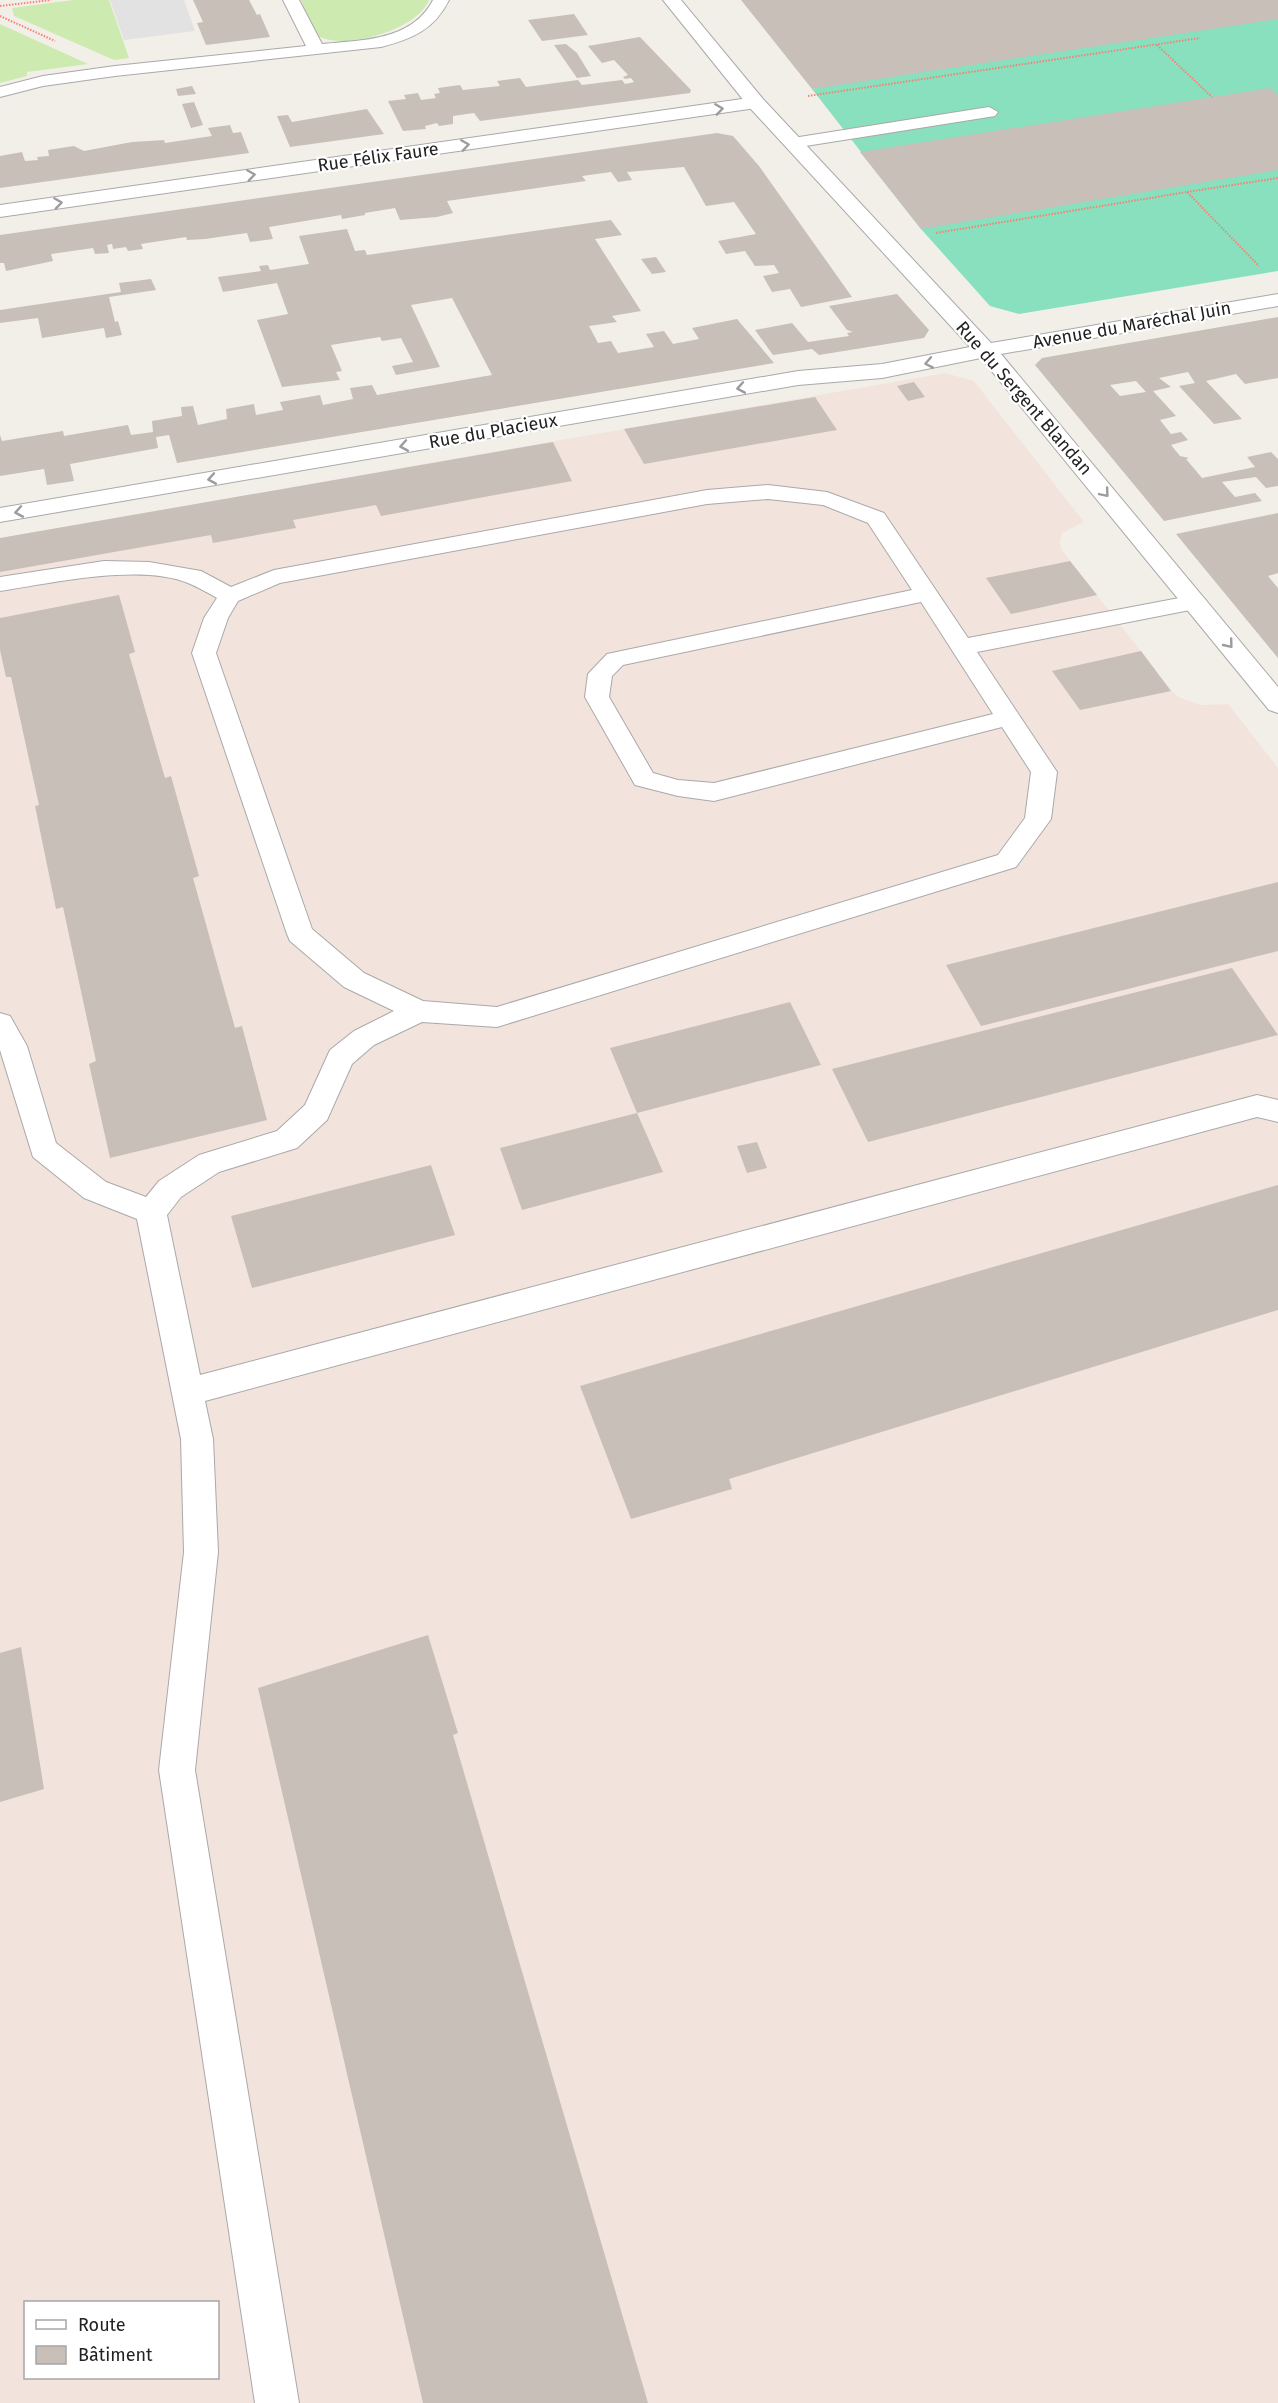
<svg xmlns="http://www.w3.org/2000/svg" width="1278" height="2403" font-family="'Fira Sans',sans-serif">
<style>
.military{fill:#f3e3dd;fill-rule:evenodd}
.grass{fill:#cdebb0}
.pitch{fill:#88e0be}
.parking{fill:#e2e2e2}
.building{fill:#c7bfb8;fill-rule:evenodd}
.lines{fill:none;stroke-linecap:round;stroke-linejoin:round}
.service-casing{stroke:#a9a9a9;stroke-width:2}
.minor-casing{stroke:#a9a9a9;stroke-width:2}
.tertiary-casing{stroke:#a9a9a9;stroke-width:2}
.path{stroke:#fa8072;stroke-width:2;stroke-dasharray:1.5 1.5;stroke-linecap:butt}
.service{fill:#fff;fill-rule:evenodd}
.minor{fill:#fff;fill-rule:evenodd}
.tertiary{fill:#fff;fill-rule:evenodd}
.oneway{stroke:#9c9c9c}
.labels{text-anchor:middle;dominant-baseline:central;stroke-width:4.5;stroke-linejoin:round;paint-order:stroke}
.far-street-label{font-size:18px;fill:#222;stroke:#fff}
</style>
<rect width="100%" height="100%" fill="#f2efe9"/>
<path class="military" d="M 945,373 L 974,381 L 1084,522 L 1062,533 L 1060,541 L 1061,549 L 1171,690 L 1178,697 L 1201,705 L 1228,704 L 1278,768 L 1278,2403 L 0,2403 L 0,538 ZM 26,2302 L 218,2302 L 218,2378 L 26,2378 Z"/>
<path class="grass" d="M 73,0 L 109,0 L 129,58 L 114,60 L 14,16 L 12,8 Z
M 301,0 L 429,0 C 418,29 348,50 320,37 C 310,32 305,10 301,0 Z
M 0,24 L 88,64 L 27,72 L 27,76 L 0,83 Z"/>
<path class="pitch" d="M 1278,0 L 1278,271 L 1019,314 L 990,306 L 921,229 L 812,89 Z"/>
<path class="parking" d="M 110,0 L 184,0 L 195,31 L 124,40 Z"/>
<path class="building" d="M 193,0 L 249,0 L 257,15 L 260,14 L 270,37 L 206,45 L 197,23 L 203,22 Z
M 741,0 L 1278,0 L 1278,19 L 812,89 Z
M 574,14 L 588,35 L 542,41 L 528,20 Z
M 640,37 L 691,90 L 690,93 L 480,121 L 474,113 L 453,116 L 453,124 L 439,126 L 437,123 L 425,126 L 426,129 L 403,131 L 388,101 L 406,99 L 404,95 L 418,93 L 421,100 L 436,98 L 434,94 L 440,93 L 438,88 L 460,85 L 463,90 L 500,86 L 497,81 L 520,78 L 526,87 L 578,80 L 582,85 L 622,80 L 625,84 L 634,82 L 631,78 L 625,79 L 623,77 L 628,75 L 614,60 L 602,63 L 588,46 Z
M 566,44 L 577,53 L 591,76 L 577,78 L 554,45 Z
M 192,86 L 196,94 L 178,96 L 176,89 Z
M 1270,88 L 1278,95 L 1278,170 L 921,229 L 860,152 Z
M 194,102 L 203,125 L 191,128 L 182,104 Z
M 367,109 L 384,134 L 290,147 L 277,116 L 288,115 L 292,122 Z
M 230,125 L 233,133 L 241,132 L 249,153 L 0,188 L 0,156 L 22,152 L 25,161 L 38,160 L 37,157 L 49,156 L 48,150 L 74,146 L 84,151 L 132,142 L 164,140 L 165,143 L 212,136 L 208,128 Z
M 717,133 L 733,136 L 759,166 L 852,297 L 801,307 L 790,289 L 772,292 L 763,276 L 779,273 L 774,265 L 755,266 L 745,251 L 726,254 L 718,241 L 756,234 L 734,202 L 706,206 L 684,167 L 627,172 L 632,180 L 618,182 L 611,172 L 582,176 L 586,181 L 447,201 L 453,213 L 437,217 L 400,220 L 395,208 L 365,213 L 365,215 L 342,219 L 341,215 L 269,227 L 273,239 L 250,242 L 247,233 L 205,239 L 187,240 L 186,237 L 141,244 L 143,249 L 128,251 L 126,247 L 113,249 L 112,244 L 107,245 L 109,253 L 95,254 L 93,248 L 51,254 L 53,261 L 6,271 L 4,263 L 0,263 L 0,235 Z
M 611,220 L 622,235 L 595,239 L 641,311 L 612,316 L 617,322 L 589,326 L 598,343 L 611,341 L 618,353 L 654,347 L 646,334 L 664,331 L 673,344 L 699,339 L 692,328 L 737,319 L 774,363 L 177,463 L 169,435 L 156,437 L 158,448 L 70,464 L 74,481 L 47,485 L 44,469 L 0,476 L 0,435 L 2,441 L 63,431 L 64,436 L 128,425 L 131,435 L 153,432 L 152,421 L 182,416 L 181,407 L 193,406 L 198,425 L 227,419 L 226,409 L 254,404 L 256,415 L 283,410 L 280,402 L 320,395 L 323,405 L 353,399 L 350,388 L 372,385 L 377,395 L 492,375 L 452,298 L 411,305 L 440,367 L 396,375 L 392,366 L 413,362 L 401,338 L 382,341 L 380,337 L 331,345 L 342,371 L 336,372 L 340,380 L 282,387 L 257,320 L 288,314 L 277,283 L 223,292 L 218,277 L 261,271 L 259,266 L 268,265 L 270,270 L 309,264 L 299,236 L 347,229 L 355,251 L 365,250 L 367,255 Z
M 656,257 L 666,272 L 652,274 L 641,259 Z
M 151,279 L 156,290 L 109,297 L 115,322 L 118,321 L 122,335 L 106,338 L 104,328 L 42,338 L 38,318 L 0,323 L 0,310 L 121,292 L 119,283 Z
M 897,294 L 929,330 L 924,338 L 819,355 L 812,349 L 773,355 L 755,330 L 792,323 L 808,342 L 849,336 L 847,333 L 853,332 L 847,330 L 829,306 Z
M 1278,317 L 1278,378 L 1245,384 L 1236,374 L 1206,381 L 1242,419 L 1214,424 L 1179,386 L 1195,383 L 1188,372 L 1159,378 L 1171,387 L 1153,391 L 1176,416 L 1160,420 L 1171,434 L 1181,432 L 1188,440 L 1171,445 L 1180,456 L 1189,458 L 1186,459 L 1202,478 L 1255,467 L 1247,457 L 1271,452 L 1278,459 L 1278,486 L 1266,488 L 1256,477 L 1222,482 L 1235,497 L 1255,493 L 1262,501 L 1164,521 L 1035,365 L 1042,358 ZM 1136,381 L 1146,392 L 1120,396 L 1110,385 Z
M 914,382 L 925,397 L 908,401 L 897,386 Z
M 815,397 L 837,430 L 644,464 L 624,429 Z
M 553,442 L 572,481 L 381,516 L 376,505 L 293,520 L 296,528 L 213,543 L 211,535 L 0,572 L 0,538 Z
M 1278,513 L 1278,573 L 1268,576 L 1278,588 L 1278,658 L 1176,534 Z
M 1070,561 L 1097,595 L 1011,614 L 986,578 Z
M 119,595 L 135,652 L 129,654 L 165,778 L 171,776 L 199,876 L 193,878 L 235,1028 L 242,1026 L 267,1120 L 110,1158 L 89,1064 L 96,1061 L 63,907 L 56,909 L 35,806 L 39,805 L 11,677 L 6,677 L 0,650 L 0,618 Z
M 1141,651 L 1171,691 L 1080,710 L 1052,671 Z
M 1278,882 L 1278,951 L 981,1026 L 946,965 Z
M 1232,968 L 1278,1035 L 868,1142 L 832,1069 Z
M 790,1002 L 821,1065 L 637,1113 L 663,1172 L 522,1210 L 500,1148 L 637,1113 L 610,1048 Z
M 757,1142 L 767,1168 L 747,1173 L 737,1146 Z
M 431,1165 L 455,1235 L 252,1288 L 231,1216 Z
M 1278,1185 L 1278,1310 L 729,1479 L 732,1489 L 631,1519 L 580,1386 Z
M 428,1635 L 458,1733 L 453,1735 L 648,2403 L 423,2403 L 258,1688 Z
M 21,1647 L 44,1789 L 0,1802 L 0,1653 Z"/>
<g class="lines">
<g class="service-casing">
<path id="service" d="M 283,0 L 299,0 L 322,44 C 362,40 412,41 433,0 L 449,0 C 434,30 412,39 381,47 L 115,76 L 43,86 L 0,97 L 0,87 L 43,76 L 115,66 L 306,46 Z
M 989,107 L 998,112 L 995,116 L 793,148 L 784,143 L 793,138 Z
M 768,485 L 827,492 L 884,513 L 968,638 L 1195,595 L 1203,597 L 1207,602 L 1203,607 L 1195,609 L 977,652 L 1057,772 L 1051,819 L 1016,867 L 497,1027 L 422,1022 L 374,1045 L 352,1064 L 327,1120 L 297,1148 L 219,1172 L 181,1197 L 167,1215 L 200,1375 L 1257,1095 L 1278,1100 L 1278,1122 L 1257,1117 L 205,1401 L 213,1439 L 218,1552 L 195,1770 L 299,2403 L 255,2403 L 159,1770 L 184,1552 L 181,1439 L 137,1219 L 84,1198 L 33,1157 L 0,1050 L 0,1013 L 10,1016 L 27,1046 L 56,1143 L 106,1182 L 146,1197 L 159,1181 L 199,1155 L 277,1131 L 305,1105 L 330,1050 L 354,1031 L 394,1011 L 344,987 L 290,941 L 287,934 L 192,653 L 204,618 L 217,598 C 208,593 198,587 188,583 C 141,563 51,583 0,591 L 0,577 L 104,561 L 149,562 L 201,571 L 231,587 L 274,570 L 707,490 ZM 768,499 L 823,505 L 868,523 L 912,590 L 607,654 L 588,674 L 585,697 L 635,785 L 678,796 L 714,801 L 1002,727 L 1031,772 L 1025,818 L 998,855 L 497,1007 L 423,1001 L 364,973 L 312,929 L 216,653 L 228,618 L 238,601 L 280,583 L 707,504 ZM 921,602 L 993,714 L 714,783 L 678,780 L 653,773 L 609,697 L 612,676 L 623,665 Z"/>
</g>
<g class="minor-casing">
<path id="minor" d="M 756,97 L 766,103 L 763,107 L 0,217 L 0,205 Z"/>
</g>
<g class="tertiary-casing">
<path id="tertiary" d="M 663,0 L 681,0 L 763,99 L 991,343 L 1278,294 L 1278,306 L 1001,354 L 1278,687 L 1278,713 L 1269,710 L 981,358 L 882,378 L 798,385 L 0,522 L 0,508 L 798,371 L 882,364 L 970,347 L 749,107 Z"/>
</g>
<path class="path" d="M 0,6 L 51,0
M 0,16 L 55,41
M 1157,45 L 1212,97
M 808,96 L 1200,38
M 1187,192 L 1278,178
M 936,233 L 1187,192 L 1259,266"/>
<use href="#service" class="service"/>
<use href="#minor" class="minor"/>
<use href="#tertiary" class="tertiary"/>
</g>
<defs><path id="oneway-chevron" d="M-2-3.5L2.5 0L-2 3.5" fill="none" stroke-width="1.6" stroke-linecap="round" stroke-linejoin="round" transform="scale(1.5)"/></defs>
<g class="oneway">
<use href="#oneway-chevron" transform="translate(719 109) rotate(-8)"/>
<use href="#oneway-chevron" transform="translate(465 145) rotate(-8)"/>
<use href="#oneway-chevron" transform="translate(251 175) rotate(-8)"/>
<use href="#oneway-chevron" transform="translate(58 203) rotate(-8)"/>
<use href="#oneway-chevron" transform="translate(929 363) rotate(169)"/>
<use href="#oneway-chevron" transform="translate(741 388) rotate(170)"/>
<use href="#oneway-chevron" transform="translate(404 446) rotate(170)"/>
<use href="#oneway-chevron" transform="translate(212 479) rotate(170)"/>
<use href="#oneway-chevron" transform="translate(1105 493) rotate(50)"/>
<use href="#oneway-chevron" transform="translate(19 512) rotate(170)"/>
<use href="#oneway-chevron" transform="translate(1229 644) rotate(51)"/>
</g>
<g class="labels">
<g class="far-street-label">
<text transform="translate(378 157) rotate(-8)">Rue Félix Faure</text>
<text transform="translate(1132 325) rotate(-10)">Avenue du Maréchal Juin</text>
<text transform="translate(1024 398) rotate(49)">Rue du Sergent Blandan</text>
<text transform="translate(493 431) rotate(-10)">Rue du Placieux</text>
</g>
</g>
<rect x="24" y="2301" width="195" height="78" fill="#ffffff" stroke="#a7a7a7" stroke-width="1.5"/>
<rect x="36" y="2320" width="30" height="9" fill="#ffffff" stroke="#a7a7a7" stroke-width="1.5"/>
<text x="78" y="2331" font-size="18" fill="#222222">Route</text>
<rect x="36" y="2346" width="30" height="18" fill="#c7bfb8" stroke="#a7a7a7" stroke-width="1.5"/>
<text x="78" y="2361" font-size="18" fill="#222222">Bâtiment</text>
</svg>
